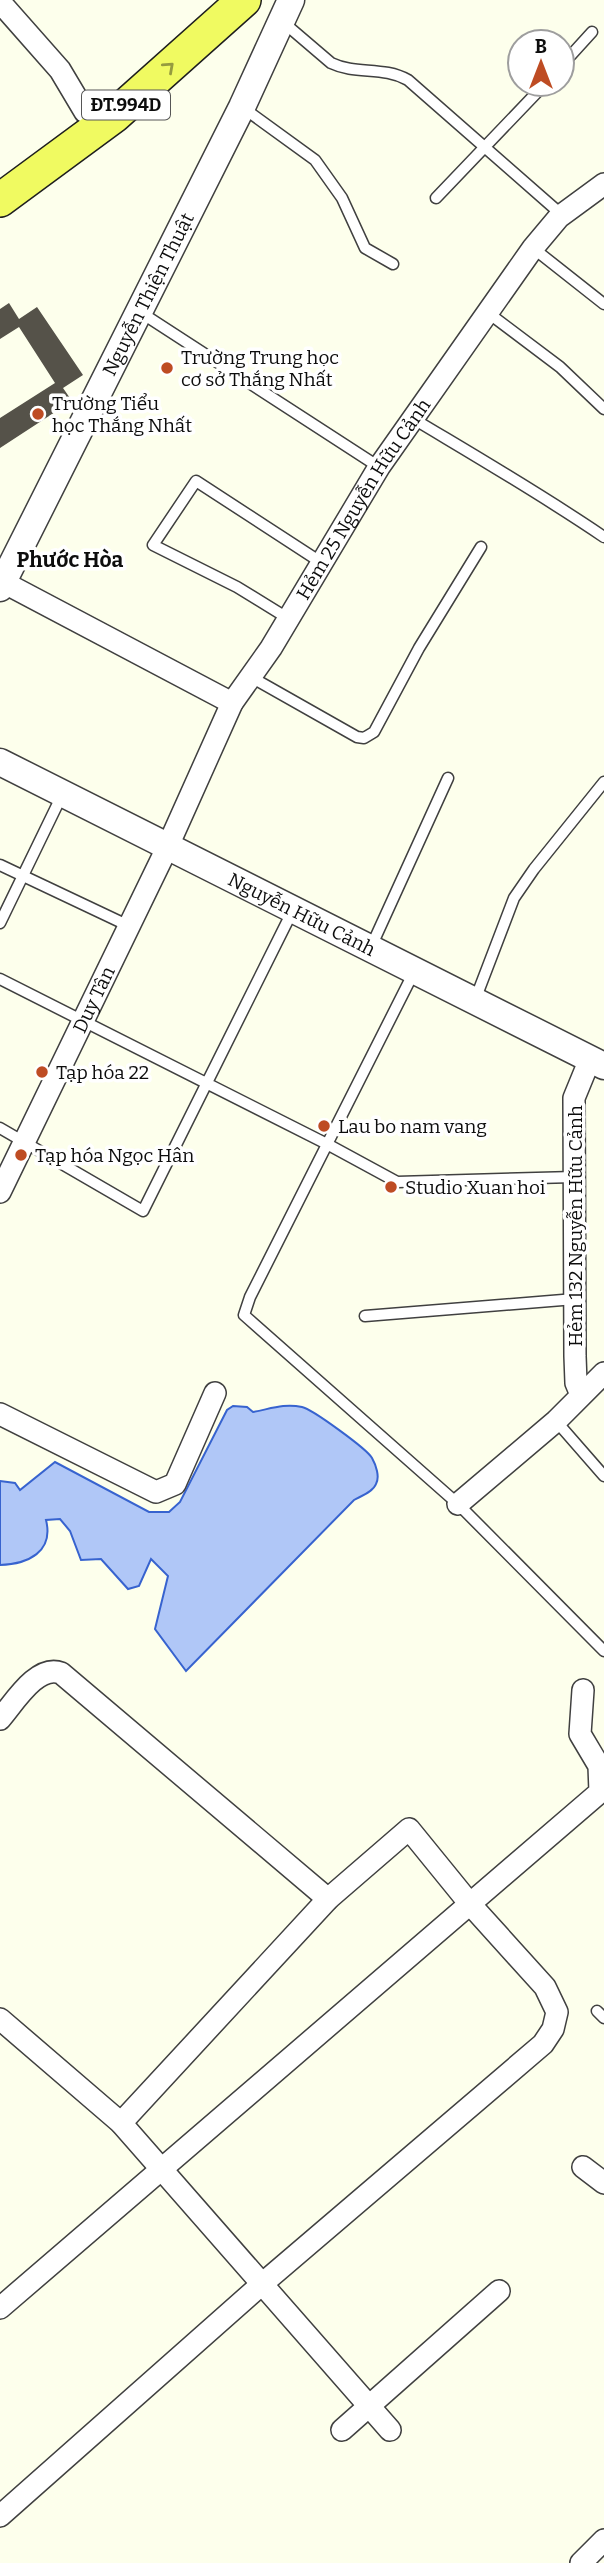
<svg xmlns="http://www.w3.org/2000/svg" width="604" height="2563" font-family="Bitter,serif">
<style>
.water{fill:#b0c7f7;stroke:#3763cf;stroke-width:2}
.building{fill:#555249}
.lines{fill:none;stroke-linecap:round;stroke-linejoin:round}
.service-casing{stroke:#404040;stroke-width:13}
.minor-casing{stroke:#404040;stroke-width:24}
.tertiary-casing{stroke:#404040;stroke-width:29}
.primary-casing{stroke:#1e1e1e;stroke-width:36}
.service{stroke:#fff;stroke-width:10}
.minor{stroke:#fff;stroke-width:21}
.tertiary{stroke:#fff;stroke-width:26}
.primary{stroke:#f0fa61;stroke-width:33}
.oneway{stroke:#959b3f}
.poi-dot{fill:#be4c23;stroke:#fff;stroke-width:2.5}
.labels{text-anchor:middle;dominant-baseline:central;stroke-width:7;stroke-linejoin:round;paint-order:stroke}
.shield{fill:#fff;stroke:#565656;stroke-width:2}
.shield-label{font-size:18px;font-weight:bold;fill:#0d0d0d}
.street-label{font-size:19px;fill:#0d0d0d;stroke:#fff}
.poi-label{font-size:19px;fill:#0d0d0d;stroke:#fff;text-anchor:start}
.neighbourhood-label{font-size:21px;font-weight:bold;fill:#0d0d0d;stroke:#fff}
</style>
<rect width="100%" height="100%" fill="#fdffec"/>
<path class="water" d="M 233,1406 L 247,1407 L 253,1412 C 270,1409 284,1403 302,1407 C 312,1409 367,1449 372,1458 C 376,1465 380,1477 376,1484 C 373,1492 361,1496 354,1500 L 186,1671 L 155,1629 L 168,1576 L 151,1559 L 139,1586 L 128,1589 L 101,1559 L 81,1560 L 70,1531 L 60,1519 L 46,1520 C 54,1552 28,1564 0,1565 L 0,1481 L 15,1483 L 20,1490 L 55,1462 L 149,1512 L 169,1512 L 180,1502 L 227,1410 Z"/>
<path class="building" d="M 9,303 L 19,319 L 37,307 L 83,375 L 63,388 L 72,401 L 0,448 L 0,418 L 55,383 L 19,327 L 0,339 L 0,309 Z"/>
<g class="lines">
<g class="service-casing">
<path id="service" d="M 283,22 L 331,63 C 356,75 383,66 408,80 L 562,215
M 562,65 L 592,32
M 242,107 L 315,160 L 342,198 L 365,248 L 393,264
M 436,198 L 545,84
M 533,248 L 604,304
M 140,312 L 379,467
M 487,312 L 560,367 L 604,409
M 412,418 C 477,457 541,494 604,537
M 289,619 L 237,587 L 153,545 L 196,481 L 322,563
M 251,677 L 357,737 L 364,738 L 374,732 L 419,648 L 481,547
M 0,865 L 129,926
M 0,923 L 63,793
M 371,947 L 448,778
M 414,972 L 250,1297 L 244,1315 L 458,1504 L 604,1651
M 0,979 L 327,1144 L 397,1182 L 574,1177
M 475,1000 L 514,898 L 534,869 L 604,782
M 0,1128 L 143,1211 L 293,910
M 365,1316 L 575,1299
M 556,1421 L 604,1476
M 597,2011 L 604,2018"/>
</g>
<g class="minor-casing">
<g id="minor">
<path d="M 0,2 L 60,70 L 85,112"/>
<path d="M 3,582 L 232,703"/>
<path id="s1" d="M 0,1192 L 167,848 L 232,703 L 271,648 L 379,467 L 533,248 L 559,217 L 604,184"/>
<path d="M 581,1395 L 576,1383 L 575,1356 L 574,1098 L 590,1059"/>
<path d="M 0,1414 L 156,1492 L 175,1484 L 215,1393"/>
<path d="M 458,1504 L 556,1421 L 604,1373"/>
<path d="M 0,1719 C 14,1703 37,1664 61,1673 L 328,1899"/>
<path d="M 0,2019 L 121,2123 L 390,2430"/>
<path d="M 583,2167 L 604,2183"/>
<path d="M 0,2308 L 600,1792 L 599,1766 L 580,1734 L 583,1690"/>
<path d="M 342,2430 L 499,2291"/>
<path d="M 0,2516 L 262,2284 L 543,2044 L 553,2029 L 557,2012 L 545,1987 L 470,1904 L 409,1829 L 328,1899 L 121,2123"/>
<path d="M 581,2563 L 604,2540"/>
</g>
</g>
<g class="tertiary-casing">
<g id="tertiary">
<path id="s2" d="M 0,588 L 242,107 L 291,0"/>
<path id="s3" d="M 0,762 L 604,1066"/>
</g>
</g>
<g class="primary-casing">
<path id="primary" d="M 0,200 L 114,116 L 244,0"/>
</g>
<use href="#service" class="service"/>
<use href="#minor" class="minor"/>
<use href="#tertiary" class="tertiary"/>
<use href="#primary" class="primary"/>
</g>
<defs><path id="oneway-chevron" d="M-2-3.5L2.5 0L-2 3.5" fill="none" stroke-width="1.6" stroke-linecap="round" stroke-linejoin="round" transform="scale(1.75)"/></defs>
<use class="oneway" href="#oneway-chevron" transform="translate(169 67) rotate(-42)"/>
<g class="poi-dot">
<circle cx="167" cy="368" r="7"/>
<circle cx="38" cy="414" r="7"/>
<circle cx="42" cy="1072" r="7"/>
<circle cx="324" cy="1126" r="7"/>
<circle cx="21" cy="1155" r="7"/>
<circle cx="391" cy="1187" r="7"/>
</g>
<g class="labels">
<rect class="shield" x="82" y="90.5" width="88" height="29" rx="5"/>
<g class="shield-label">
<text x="126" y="105">ĐT.994D</text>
</g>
<g class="street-label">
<text stroke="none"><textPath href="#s2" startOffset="329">Nguyễn Thiện Thuật</textPath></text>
<text stroke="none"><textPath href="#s1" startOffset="784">Hẻm 25 Nguyễn Hữu Cảnh</textPath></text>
<text stroke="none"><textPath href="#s3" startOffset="338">Nguyễn Hữu Cảnh</textPath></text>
<text stroke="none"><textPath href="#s1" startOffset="214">Duy Tân</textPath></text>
<text transform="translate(575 1226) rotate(-90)">Hẻm 132 Nguyễn Hữu Cảnh</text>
</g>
<g class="poi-label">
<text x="181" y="357">Trường Trung học<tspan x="181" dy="22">cơ sở Thắng Nhất</tspan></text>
<text x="52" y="403">Trường Tiểu<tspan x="52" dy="22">học Thắng Nhất</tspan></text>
<text x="56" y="1072">Tạp hóa 22</text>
<text x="338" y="1126">Lau bo nam vang</text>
<text x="35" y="1155">Tạp hóa Ngọc Hân</text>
<text x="405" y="1187">Studio Xuan hoi</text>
</g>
<g class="neighbourhood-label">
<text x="70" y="560">Phước Hòa</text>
</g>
</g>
<g transform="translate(541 63)"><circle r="33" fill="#ffffff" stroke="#9e9e9e" stroke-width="2"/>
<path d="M0-5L12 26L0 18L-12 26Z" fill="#be4c23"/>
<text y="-10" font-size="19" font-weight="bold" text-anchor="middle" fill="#0d0d0d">B</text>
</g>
</svg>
